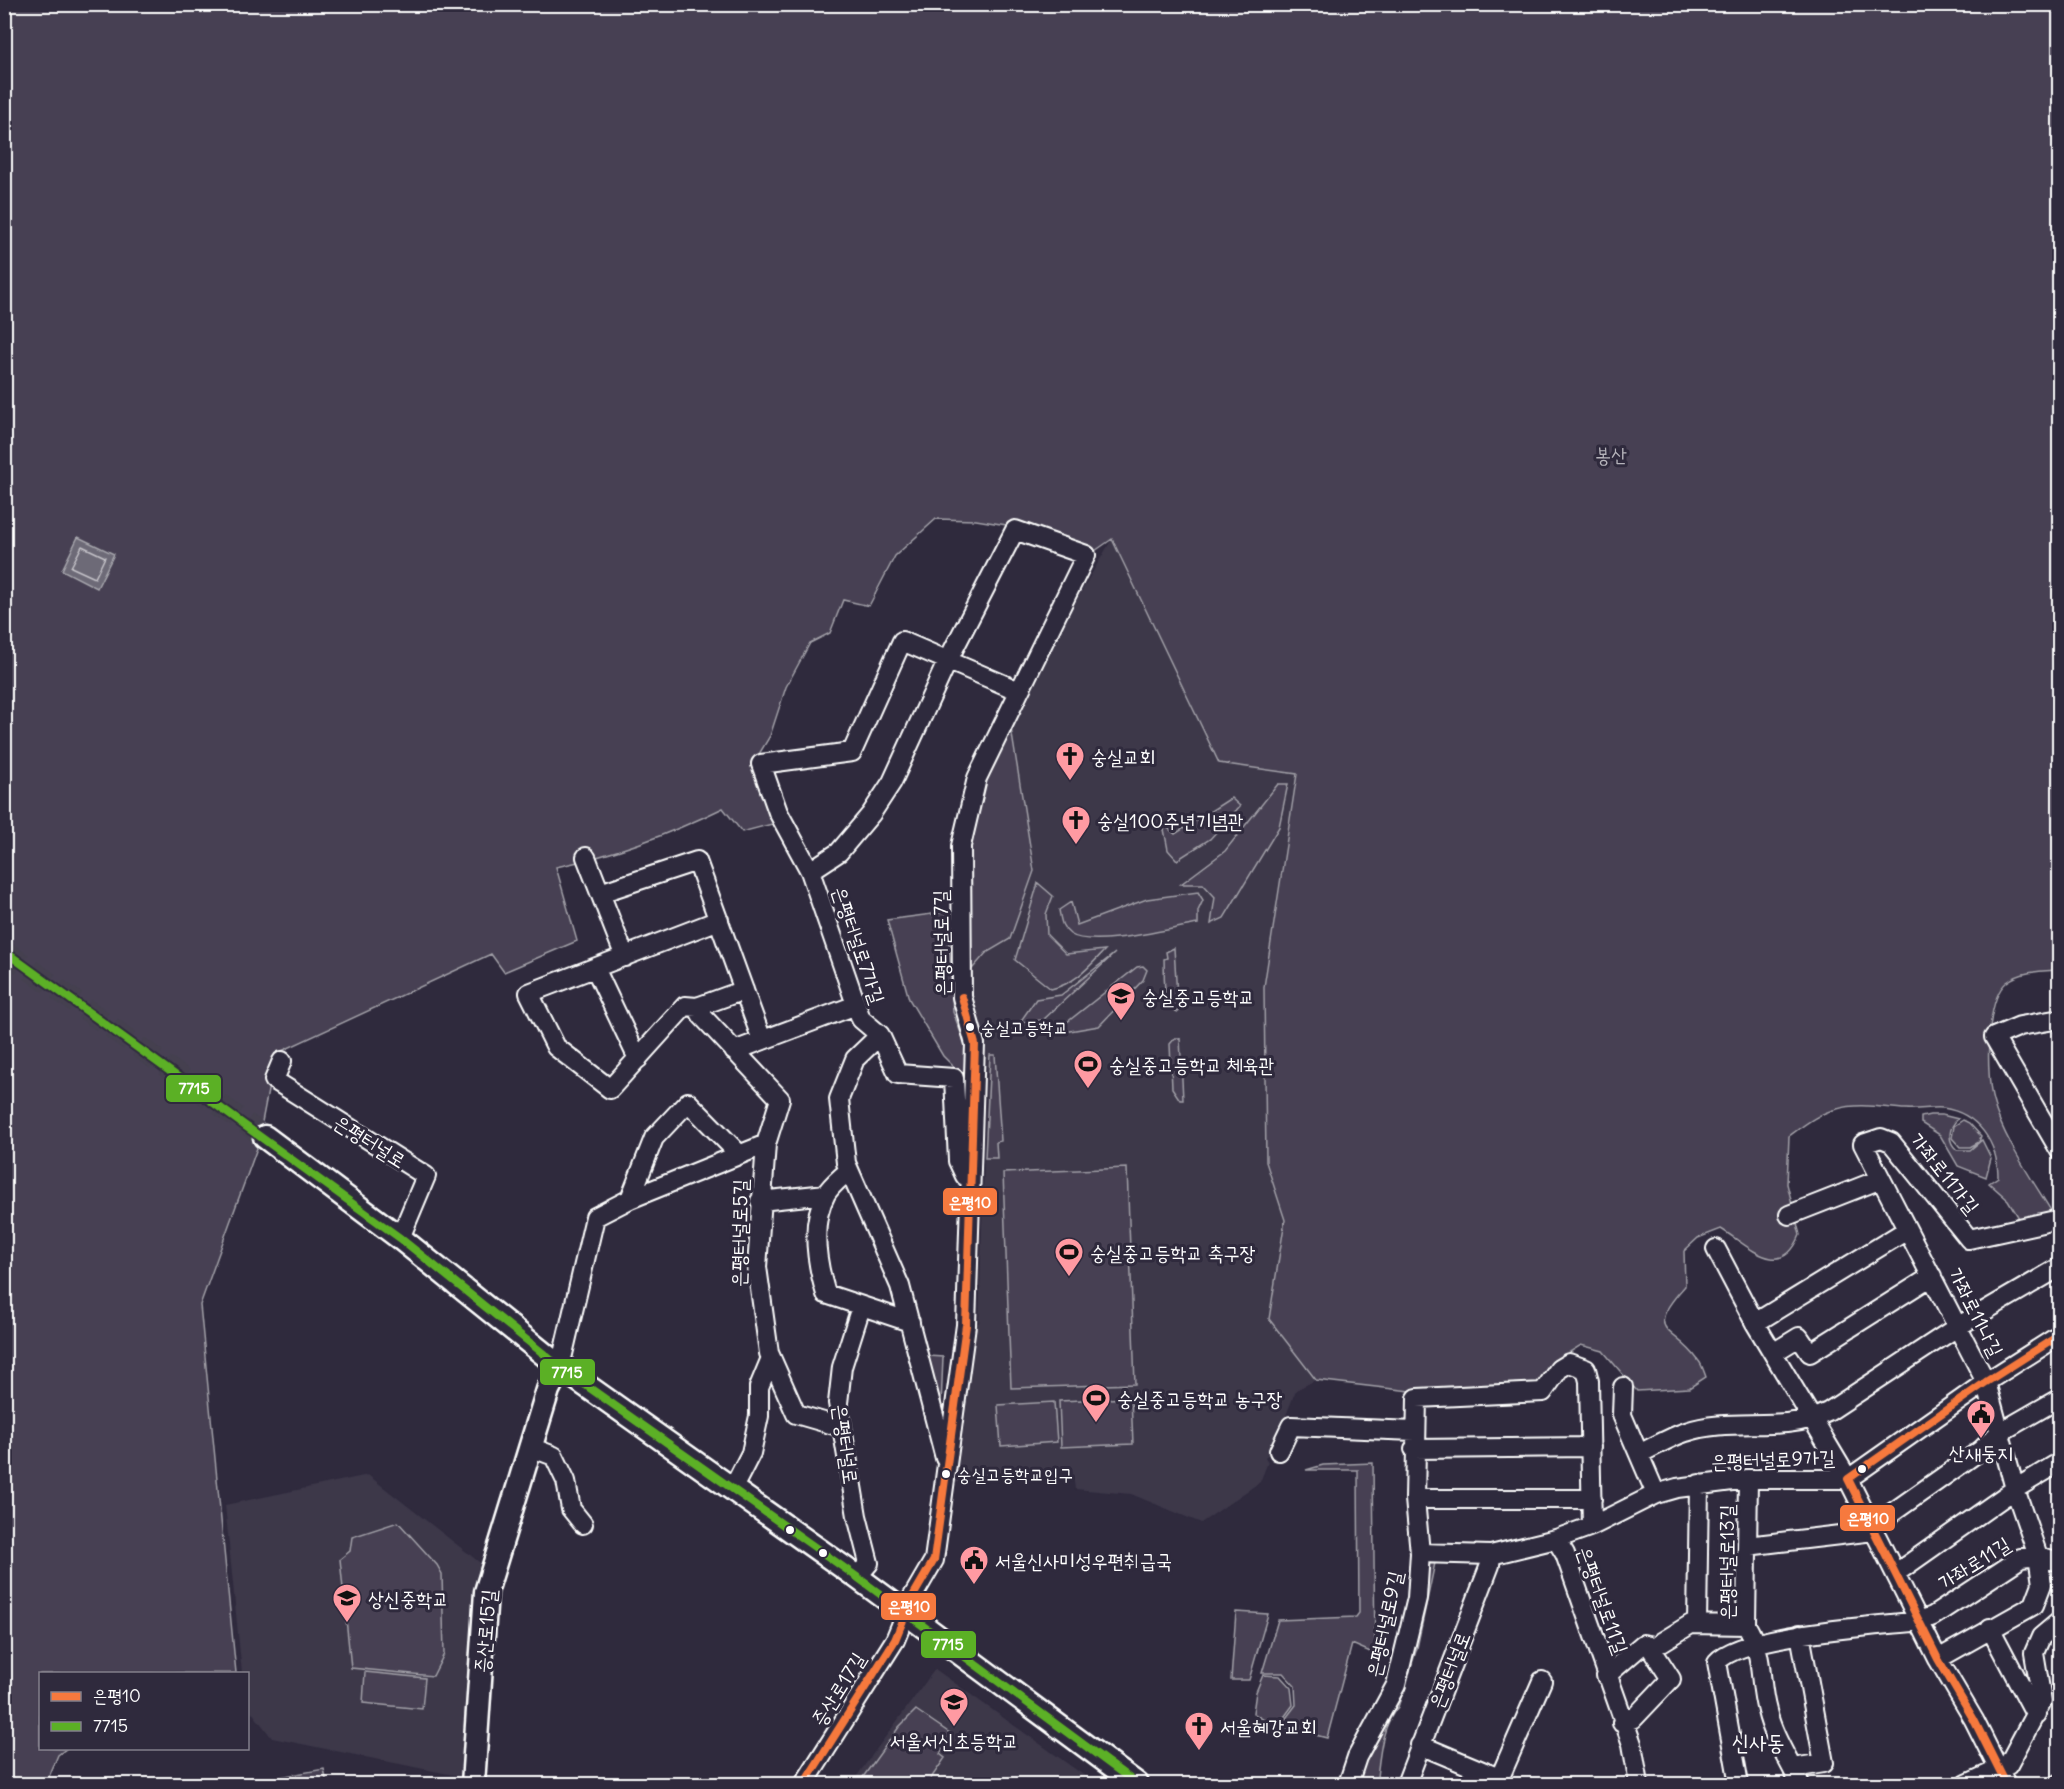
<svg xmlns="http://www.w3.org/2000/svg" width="2064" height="1789" font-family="Delius,'Poor Story',sans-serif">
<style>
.built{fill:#3c3749}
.green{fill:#464152;stroke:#a2a0a8;stroke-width:1.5}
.water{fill:#6d6a77;stroke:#a7a6ad;stroke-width:1.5}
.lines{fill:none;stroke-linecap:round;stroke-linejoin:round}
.shore{stroke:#c5c3c9;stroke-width:1.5}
.major-tunnel{stroke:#443f50;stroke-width:22;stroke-dasharray:22 11;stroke-linecap:butt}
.minor-casing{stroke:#fff;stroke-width:22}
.major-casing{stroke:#fff;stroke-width:27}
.minor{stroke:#2f2a3d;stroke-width:18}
.major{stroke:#2f2a3d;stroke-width:22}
.bus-1-casing{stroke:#2f2a3d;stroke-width:12}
.bus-2-casing{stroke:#2f2a3d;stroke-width:12}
.bus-1{stroke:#f6793e;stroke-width:8}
.bus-2{stroke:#5bb025;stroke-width:8}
.bus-dot{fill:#fff;stroke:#2f2a3d;stroke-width:2}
.labels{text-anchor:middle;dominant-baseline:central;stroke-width:6;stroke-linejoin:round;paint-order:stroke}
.bus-label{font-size:18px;fill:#fff;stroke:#2f2a3d;text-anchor:start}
.park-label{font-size:20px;fill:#b5b3ba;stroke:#2f2a3d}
.poi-label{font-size:20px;fill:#fff;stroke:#2f2a3d;text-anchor:start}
.street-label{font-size:20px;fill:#fff;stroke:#2f2a3d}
.quarter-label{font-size:22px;fill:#fff;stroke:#2f2a3d}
.line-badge{stroke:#2f2a3d;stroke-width:2}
.badge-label{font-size:16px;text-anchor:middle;font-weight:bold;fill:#fff}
</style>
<rect width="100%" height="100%" fill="#2f2a3d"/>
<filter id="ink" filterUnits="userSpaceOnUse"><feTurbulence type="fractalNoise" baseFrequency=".0167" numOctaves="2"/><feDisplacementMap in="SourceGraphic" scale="12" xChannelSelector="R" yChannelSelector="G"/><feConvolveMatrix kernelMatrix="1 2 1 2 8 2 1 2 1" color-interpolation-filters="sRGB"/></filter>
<g filter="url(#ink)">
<path class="built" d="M 1112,539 L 1219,763 L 1297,774 L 1264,987 L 1266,1162 L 1285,1220 L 1269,1318 L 1316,1380 L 1296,1390 L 1272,1451 L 1265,1457 L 1268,1462 L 1260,1482 L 1201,1523 L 1131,1494 L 1075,1489 L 1072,1470 L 952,1483 L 976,1323 L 979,1323 L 987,1058 L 969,982 L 970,887 L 1016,702 Z
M 368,1475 L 483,1565 L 463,1777 L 272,1738 L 248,1707 L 248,1674 L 242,1673 L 225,1505 Z
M 935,1669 L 1096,1784 L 851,1784 Z"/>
<path class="green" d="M 5,5 L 2059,5 L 2059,970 C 2042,971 2021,971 2007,982 C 1985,999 1986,1076 1993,1101 C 2002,1137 2034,1182 2053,1214 L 2022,1223 L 2008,1200 L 1989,1183 L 1998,1177 C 1998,1143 1978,1113 1943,1108 C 1931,1107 1918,1110 1906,1109 C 1883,1108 1860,1102 1837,1109 C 1819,1113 1804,1125 1789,1136 L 1787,1184 L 1800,1235 C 1781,1282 1749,1246 1721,1229 L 1698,1238 L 1684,1251 L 1685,1286 C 1641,1334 1674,1326 1698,1360 C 1702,1364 1704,1372 1706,1377 L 1689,1388 L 1637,1391 L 1603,1351 L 1581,1345 L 1552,1363 L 1537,1386 L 1419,1392 L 1316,1380 L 1269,1319 L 1285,1220 L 1266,1162 L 1264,987 L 1297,774 L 1219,763 L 1112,539 L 1092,553 L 1019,527 L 976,520 L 936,519 L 895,556 L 869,606 L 843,600 L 830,633 L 810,643 L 786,687 L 770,736 L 753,764 L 776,823 L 742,832 L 723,808 C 670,834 614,855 556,867 L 577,941 L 504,972 L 491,954 L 275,1054 L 257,1148 L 200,1305 L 236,1673 L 40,1674 L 40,1748 L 66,1749 L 58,1755 L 46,1784 L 5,1784 Z
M 1010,722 L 1034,871 L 1010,939 L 986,953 L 966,976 L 966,850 L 982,775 Z
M 1278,784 L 1288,784 L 1279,827 L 1224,918 L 1211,924 L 1215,897 L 1203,884 L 1181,884 L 1225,851 Z
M 1231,798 L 1240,806 L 1210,839 L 1177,860 L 1168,850 L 1163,824 L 1175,834 Z
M 1038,883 L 1053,896 L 1046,914 L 1047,935 L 1066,954 L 1105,950 C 1088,968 1075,984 1051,989 L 1015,960 Z
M 1198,892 L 1203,900 L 1198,911 L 1198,924 C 1172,928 1091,949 1070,934 C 1061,927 1061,920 1059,910 L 1071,902 L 1077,925 L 1147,899 Z
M 947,912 L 953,1012 L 967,1049 L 968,1081 L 943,1056 L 909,999 L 887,920 Z
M 1174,948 L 1178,1012 C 1161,1009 1165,973 1164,959 L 1167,958 L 1166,952 Z
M 1115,953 L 1043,1020 L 1020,1022 L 1036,999 L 1061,995 Z
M 1143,966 L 1147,970 L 1143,980 L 1099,1026 L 1052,1034 L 1137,967 Z
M 1175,1038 L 1180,1038 L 1183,1100 L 1180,1100 L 1172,1088 L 1170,1044 Z
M 990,1055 L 995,1055 L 1001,1141 L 996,1142 L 997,1158 L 985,1158 Z
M 1930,1115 L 1942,1115 L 1958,1119 C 1948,1128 1947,1141 1957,1150 L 1970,1150 L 1982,1140 L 1991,1158 L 1986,1177 L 1958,1166 L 1940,1135 L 1921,1123 L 1921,1117 Z
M 1963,1120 L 1969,1123 L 1981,1136 L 1979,1142 L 1970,1147 L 1960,1147 L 1952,1138 L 1954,1126 Z
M 1127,1168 L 1135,1384 L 1011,1388 L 1003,1173 Z
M 927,1356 L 943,1357 L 941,1406 L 935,1404 Z
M 1131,1398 L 1133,1444 L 1061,1447 L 1059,1401 Z
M 1054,1402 L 1057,1442 L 1001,1446 L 998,1405 Z
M 1373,1463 L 1375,1654 L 1352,1644 L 1327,1738 L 1270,1723 L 1283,1722 L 1296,1705 L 1295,1686 L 1283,1673 L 1262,1673 L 1278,1620 L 1356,1617 L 1359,1613 L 1358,1470 L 1306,1470 L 1323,1465 Z
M 398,1522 L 437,1565 L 442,1574 L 444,1654 L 433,1676 L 351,1668 L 340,1559 L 350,1551 L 352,1537 Z
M 1436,1558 L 1417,1648 L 1398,1707 C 1382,1725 1380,1753 1377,1777 L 1398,1784 L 1354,1784 L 1392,1704 L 1424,1560 Z
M 1236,1612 L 1268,1614 L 1249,1680 L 1231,1680 Z
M 365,1672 L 425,1678 L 422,1709 L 363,1703 Z
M 1263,1675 L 1280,1676 L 1291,1688 L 1293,1705 L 1282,1720 L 1267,1722 L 1253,1713 L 1256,1692 Z
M 916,1710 L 951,1734 L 940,1754 L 945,1758 L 927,1784 L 858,1784 L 899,1727 Z
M 324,1769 L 327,1784 L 269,1784 L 268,1779 Z"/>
<path class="water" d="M 78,537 L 114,554 L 97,588 L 62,570 Z"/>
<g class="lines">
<path class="shore" d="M 82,546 L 105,557 L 95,578 L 71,567 Z"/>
<path class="major-tunnel" d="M 4,951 L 265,1137"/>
<g class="minor-casing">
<path id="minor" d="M 586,857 L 625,957
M 600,893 L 697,861 L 762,1040
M 719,920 L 529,993 L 556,1047 L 610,1089 L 685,1006 L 697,1007 L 744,990
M 595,968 L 638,1059
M 697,1007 L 702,1016 L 780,1099 L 766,1144 L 757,1267 L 769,1353 L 796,1414 L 841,1427
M 2060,1019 L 2020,1026 L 1994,1037 L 2060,1151
M 880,1035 L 855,1059 L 839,1099 L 846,1163 L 900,1286 L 945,1458
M 734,1051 L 856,1005
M 282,1061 L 274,1080 L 426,1176 L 400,1238
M 849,1170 C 842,1177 831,1185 826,1194 C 810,1223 817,1264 826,1294 L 910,1322
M 965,1176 L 958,1161 L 954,1078 L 898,1074 L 880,1035 L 861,1019 L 810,871 L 778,812 L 761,764 L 852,752 L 902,641 L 1019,691
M 630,1199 L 654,1138 L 688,1102 L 739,1154
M 760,1201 L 826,1194
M 1789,1215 L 1881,1179
M 1716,1249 L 1755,1323 L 1848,1479 L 1938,1659 L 1974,1720 L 2006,1784
M 1755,1323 L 1907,1230
M 1773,1353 L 1799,1337 L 1810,1353 L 1932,1276
M 560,1367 L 595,1217 L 630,1199 L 766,1144
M 1623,1387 L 1622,1415 L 1656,1494
M 530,1447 L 554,1456 L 566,1481 L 571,1509 L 583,1524
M 1414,1449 L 1591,1447
M 1279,1451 L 1291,1426 L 1414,1431
M 1639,1454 C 1654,1447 1670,1437 1686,1432 C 1732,1416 1783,1434 1828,1412 L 1957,1327 L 2060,1267
M 1748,1479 L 1746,1625 C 1765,1656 1758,1679 1767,1711 C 1773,1737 1789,1760 1800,1784
M 1848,1479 L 1986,1382 L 2060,1335
M 732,1490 L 751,1453 L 759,1416 L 759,1387 L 771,1358
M 1415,1499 L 1592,1499
M 1556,1539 L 1565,1554 L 1632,1744 L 1639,1784
M 1747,1546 L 1874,1531 L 1879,1522 L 1981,1450 L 1999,1433 L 2060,1398
M 1420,1553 L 1491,1555 L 1556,1539 L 1592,1526 L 1656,1494 L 1677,1488 L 1748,1479 L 1848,1479
M 1896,1573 L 2015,1489 L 2060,1462
M 857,1577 L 869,1563 L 857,1516 L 838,1403 L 842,1367 L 861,1307
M 1697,1624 L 1699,1484
M 1990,1628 L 2036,1715
M 1652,1648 L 1691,1624 L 1746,1625
M 1938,1659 L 2034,1605 L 2042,1584 L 2038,1556 L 2015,1489 L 1986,1382 L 1863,1144 L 1881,1138 L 1891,1142 L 1969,1239 L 2060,1219
M 1606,1676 L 1643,1644 L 1649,1645 L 1671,1679 L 1634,1718 L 1622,1723
M 1420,1745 L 1499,1778
M 1793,1768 L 1824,1763 L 1800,1634
M 804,1784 L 895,1640 L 913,1596 L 934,1560 L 966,1325 L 975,1044 L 962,997 L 961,846 L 977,778 L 1086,555 L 1015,530 L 948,660 L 892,782 L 871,814 L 839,852 L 810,871
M 1348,1784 L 1357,1757 L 1396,1685 L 1417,1598 L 1420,1553 L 1415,1499 L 1417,1398 L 1543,1392 L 1559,1369 L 1569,1363 L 1586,1369 L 1589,1381 L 1592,1526
M 1406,1784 L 1490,1565 L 1491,1555
M 1497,1784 L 1542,1681
M 1739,1784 L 1717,1662 C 1740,1634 1879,1626 1920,1621 L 1933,1616 L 2021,1558 L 2038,1556 L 2060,1562
M 1967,1784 L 2008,1765 L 2042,1701 L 2034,1653 L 2041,1637 L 2060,1621
M 2059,1784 L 2060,1784"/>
</g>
<g class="major-casing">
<path id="major" d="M 265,1137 L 400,1238 L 560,1367 L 857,1577 L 1137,1784
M 473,1784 L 486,1592 L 548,1390 L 560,1367"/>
</g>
<use href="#minor" class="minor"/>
<use href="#major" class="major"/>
<g class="bus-1-casing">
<path id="bus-1" d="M 804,1784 L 895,1640 L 913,1596 L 934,1560 L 966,1325 L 975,1044 L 962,997
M 2006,1784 L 1974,1720 L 1938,1659 L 1848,1479 L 1986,1382 L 2060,1335"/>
</g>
<g class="bus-2-casing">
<path id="bus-2" d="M 4,951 L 400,1238 L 560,1367 L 857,1577 L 1137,1784"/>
</g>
<use href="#bus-1" class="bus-1"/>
<use href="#bus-2" class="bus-2"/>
</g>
</g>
<defs>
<g id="church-pin" transform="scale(1.5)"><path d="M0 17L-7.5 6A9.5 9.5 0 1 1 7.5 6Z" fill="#ff9aa2" stroke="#2f2a3d"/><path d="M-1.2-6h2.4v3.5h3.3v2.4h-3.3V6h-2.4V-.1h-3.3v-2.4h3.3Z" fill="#111"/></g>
<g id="school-pin" transform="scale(1.5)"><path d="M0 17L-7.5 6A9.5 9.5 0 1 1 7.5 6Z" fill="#ff9aa2" stroke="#2f2a3d"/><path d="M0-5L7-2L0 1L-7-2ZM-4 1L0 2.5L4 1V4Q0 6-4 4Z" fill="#111"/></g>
<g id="stadium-pin" transform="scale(1.5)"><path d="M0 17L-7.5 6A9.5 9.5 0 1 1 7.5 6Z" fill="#ff9aa2" stroke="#2f2a3d"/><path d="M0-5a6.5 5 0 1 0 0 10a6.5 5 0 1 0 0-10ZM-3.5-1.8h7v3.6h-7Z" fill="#111"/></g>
<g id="civic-pin" transform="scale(1.5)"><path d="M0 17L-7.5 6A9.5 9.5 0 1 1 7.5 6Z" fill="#ff9aa2" stroke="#2f2a3d"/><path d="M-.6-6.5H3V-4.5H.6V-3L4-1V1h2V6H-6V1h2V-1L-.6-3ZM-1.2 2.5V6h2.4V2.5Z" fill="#111"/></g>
</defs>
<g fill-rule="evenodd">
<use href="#church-pin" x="1070" y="756"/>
<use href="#church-pin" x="1076" y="820"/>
<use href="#school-pin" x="1121" y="996"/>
<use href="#stadium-pin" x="1088" y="1064"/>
<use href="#stadium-pin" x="1069" y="1252"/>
<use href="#stadium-pin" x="1096" y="1398"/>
<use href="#civic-pin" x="1981" y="1414"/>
<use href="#civic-pin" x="974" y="1560"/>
<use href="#school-pin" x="347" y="1598"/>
<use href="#school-pin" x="954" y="1702"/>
<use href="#church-pin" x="1199" y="1726"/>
</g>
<g class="bus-dot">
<circle cx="970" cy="1027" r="5"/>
<circle cx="1862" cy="1469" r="5"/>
<circle cx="946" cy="1474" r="5"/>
<circle cx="790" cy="1530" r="5"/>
<circle cx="823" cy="1553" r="5"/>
</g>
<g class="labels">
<g class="bus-label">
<text x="981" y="1027">숭실고등학교</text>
<text x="957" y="1474">숭실고등학교입구</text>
</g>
<g class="park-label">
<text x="1611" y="454">봉산</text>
</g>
<g class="poi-label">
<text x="1091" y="756">숭실교회</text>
<text x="1097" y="820">숭실100주년기념관</text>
<text x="1142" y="996">숭실중고등학교</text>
<text x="1109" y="1064">숭실중고등학교 체육관</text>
<text x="1090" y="1252">숭실중고등학교 축구장</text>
<text x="1117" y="1398">숭실중고등학교 농구장</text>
<text x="1981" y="1452" text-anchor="middle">산새둥지</text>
<text x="995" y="1560">서울신사미성우편취급국</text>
<text x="368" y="1598">상신중학교</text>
<text x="1220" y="1726">서울혜강교회</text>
<text x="954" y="1740" text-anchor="middle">서울서신초등학교</text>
</g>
<g class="street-label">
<text transform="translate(941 943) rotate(-91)">은평터널로7길</text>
<text transform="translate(859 945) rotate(71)">은평터널로7가길</text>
<text transform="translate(370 1141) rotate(32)">은평터널로</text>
<text transform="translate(1945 1173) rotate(51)">가좌로11가길</text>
<text transform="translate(739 1233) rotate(-89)">은평터널로5길</text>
<text transform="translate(1976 1312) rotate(63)">가좌로11나길</text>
<text transform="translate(846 1444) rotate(82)">은평터널로</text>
<text transform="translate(1773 1459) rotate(-2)">은평터널로9가길</text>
<text transform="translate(1726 1562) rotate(-90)">은평터널로13길</text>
<text transform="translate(1974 1563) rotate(-32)">가좌로11길</text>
<text transform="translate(1603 1600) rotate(70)">은평터널로11길</text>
<text transform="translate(1384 1624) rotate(-78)">은평터널로9길</text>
<text transform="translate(485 1631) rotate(-85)">증산로15길</text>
<text transform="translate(1449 1670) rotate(-69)">은평터널로</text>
<text transform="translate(838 1689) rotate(-58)">증산로17길</text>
</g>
<g class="quarter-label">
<text x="1758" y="1742">신사동</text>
</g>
</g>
<g class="line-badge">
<rect x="165" y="1074" width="57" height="29" rx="6" fill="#5bb025"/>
<rect x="942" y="1187" width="56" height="29" rx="6" fill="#f6793e"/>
<rect x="539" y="1358" width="57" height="28" rx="6" fill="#5bb025"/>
<rect x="1839" y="1504" width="57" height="28" rx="6" fill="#f6793e"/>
<rect x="880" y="1592" width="57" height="29" rx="6" fill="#f6793e"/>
<rect x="920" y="1630" width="57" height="29" rx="6" fill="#5bb025"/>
</g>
<g class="badge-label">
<text x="194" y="1094">7715</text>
<text x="970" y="1208">은평10</text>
<text x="567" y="1378">7715</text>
<text x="1868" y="1524">은평10</text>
<text x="909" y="1612">은평10</text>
<text x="948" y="1650">7715</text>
</g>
<rect width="2064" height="1789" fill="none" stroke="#2f2a3d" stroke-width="24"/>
<rect x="12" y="12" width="2040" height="1765" fill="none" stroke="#fff" stroke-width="2" filter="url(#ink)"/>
<rect x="39" y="1672" width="210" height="78" fill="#2f2a3d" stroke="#827f8b" stroke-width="1.5"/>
<rect x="51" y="1692" width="30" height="9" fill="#f6793e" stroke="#827f8b" stroke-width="1.5"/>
<text x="93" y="1702" font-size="18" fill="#ffffff">은평10</text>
<rect x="51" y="1722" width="30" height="9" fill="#5bb025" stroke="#827f8b" stroke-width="1.5"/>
<text x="93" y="1732" font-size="18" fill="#ffffff">7715</text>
</svg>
